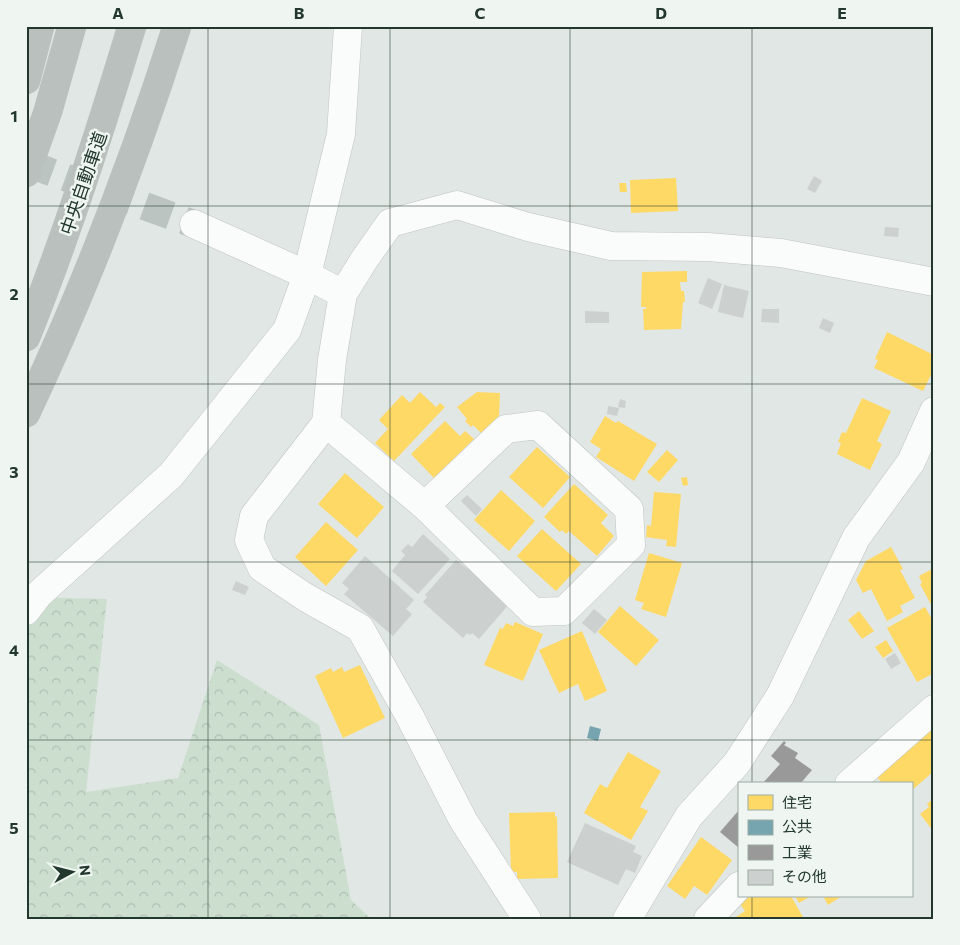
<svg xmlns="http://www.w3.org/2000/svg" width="960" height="945" font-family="Commissioner,'Noto Sans JP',sans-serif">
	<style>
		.forest { fill: url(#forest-crowns) }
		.homes { fill: #ffd966 }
		.public { fill: #76a5af }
		.industry { fill: #999 }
		.building { fill: #ccd0ce }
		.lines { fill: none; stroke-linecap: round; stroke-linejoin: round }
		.street-tunnel { stroke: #bbc4c0; stroke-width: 28; stroke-dasharray: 28 14; stroke-linecap: butt }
		.street-casing { stroke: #bec4c1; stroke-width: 29 }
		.highway-casing { stroke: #bcc3c0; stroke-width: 29 }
		.street { stroke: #fafbfb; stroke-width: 28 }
		.highway { stroke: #bac0be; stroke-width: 28 }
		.grid { fill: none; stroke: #22372e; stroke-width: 1; stroke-opacity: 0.55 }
		.labels { text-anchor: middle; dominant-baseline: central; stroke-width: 5; stroke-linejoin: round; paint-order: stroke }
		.street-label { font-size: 18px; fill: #22372e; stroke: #eff6f1 }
		.neatline { fill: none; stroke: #22372e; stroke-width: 2 }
		.grid-label { font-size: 16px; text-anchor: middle; font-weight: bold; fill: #22372e }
	</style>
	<defs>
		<pattern id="forest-crowns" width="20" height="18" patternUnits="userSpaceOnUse" patternTransform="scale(1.25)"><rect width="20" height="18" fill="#ccdfcf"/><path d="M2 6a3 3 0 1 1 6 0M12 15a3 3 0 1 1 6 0" fill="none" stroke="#afc0b2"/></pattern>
	</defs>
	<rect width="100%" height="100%" fill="#e1e7e4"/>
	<path class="forest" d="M26,597L107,599L86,792L178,778L217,660L319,725L351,900L371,919H26Z"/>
	<g class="homes">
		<path d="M676,178L678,211L631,213L630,180Z"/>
		<path d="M619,183H626L627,192H620Z"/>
		<path d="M687,271V282H680L681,291H684L685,302H683L681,329L644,330L643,309H646V307H641L642,272Z"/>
		<path d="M887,332L934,355V369L923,391L874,368L878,360L875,359Z"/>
		<path d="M420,392L436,407L440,403L445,407L394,461L375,443L388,429L379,420L402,395L410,403Z"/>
		<path d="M477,392L500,393L499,416L481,433L473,425L471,427L465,421L467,419L457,407Z"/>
		<path d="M862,398L891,411L877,441L882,444L870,470L837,454L841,443L838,442L842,432L846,433Z"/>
		<path d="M605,416L616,423L618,421L657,444L634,481L596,457L601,449L590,442Z"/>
		<path d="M445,421L460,436L465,431L474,439L434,478L411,454Z"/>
		<path d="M537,447L570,477L543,508L509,477Z"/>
		<path d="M667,450L678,460L659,482L647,472Z"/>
		<path d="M345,473L384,507L357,538L318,504Z"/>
		<path d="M687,477L688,485L683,486L681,478Z"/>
		<path d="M574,484L608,515L601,523L614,536L597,556L569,531L566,534L562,530L560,532L544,517Z"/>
		<path d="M501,490L535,521L509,551L474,520Z"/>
		<path d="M654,492L681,494L676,547L666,546L667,540L646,537L647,525L651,526Z"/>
		<path d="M326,522L358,550L326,586L295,557Z"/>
		<path d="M542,529L581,564L556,591L517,556Z"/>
		<path d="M891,547L903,569L900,570L915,598L900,606L903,612L887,621L871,589L863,593L856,580L866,561Z"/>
		<path d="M649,553L682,563L666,617L641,609L644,603L635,600Z"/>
		<path d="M934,568V610L920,584L922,583L919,576Z"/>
		<path d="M620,606L659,640L636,666L598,632Z"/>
		<path d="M925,607L934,623V673L917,682L887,628Z"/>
		<path d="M859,611L874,631L862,639L848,620Z"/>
		<path d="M515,622L543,634L523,681L484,665L500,628L503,629L506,623L513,626Z"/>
		<path d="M582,631L607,691L585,701L578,684L559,693L539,650Z"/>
		<path d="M886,640L893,651L883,658L875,647Z"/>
		<path d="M360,665L385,718L343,738L315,676L331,668L333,672L342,667L344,672Z"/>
		<path d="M934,720V771L911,791V784H883L874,774Z"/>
		<path d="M628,752L661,771L640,807L648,811L631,840L584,813L600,784L607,788Z"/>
		<path d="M934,798V832L920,814L929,807L927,804Z"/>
		<path d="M555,812V817L557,816L558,878L517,879V872H511L509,813Z"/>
		<path d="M701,837L732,860L707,895L694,886L685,899L667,886Z"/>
		<path d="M734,895L791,896L804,919H733L745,911Z"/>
		<path d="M795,896H811L799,903Z"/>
		<path d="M823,896H842L828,905Z"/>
	</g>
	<path class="public" d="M590,726L601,729L598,741L587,738Z"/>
	<g class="industry">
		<path d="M784,741L786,743L784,745L798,753L795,758L812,770L800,784H762L780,764L771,756Z"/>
		<path d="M739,810V848L720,832Z"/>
	</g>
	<g class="building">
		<path d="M814,176L822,181L815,193L807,189Z"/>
		<path d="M885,227L899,228L898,237L884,236Z"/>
		<path d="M708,278L722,284L712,309L698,303Z"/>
		<path d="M724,285L749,291L743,318L718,312Z"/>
		<path d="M762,309H779V323L761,322Z"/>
		<path d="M585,311L609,312V323H585Z"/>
		<path d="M823,318L834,323L830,333L819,328Z"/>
		<path d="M620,399L626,401L625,408L618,407Z"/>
		<path d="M608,406L619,408L617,416L607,414Z"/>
		<path d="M467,495L482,509L476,516L461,501Z"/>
		<path d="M423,534L450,559L418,594L392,571L405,555L401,551L408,544L412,547Z"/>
		<path d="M365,556L414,600L406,609L412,614L393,636L344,594L349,589L342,583Z"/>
		<path d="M456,560L468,569L469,568L510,603L479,639L472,633L470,635L467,633L463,638L423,602L427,597L425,595Z"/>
		<path d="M236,581L249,587L245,595L232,590Z"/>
		<path d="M594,609L607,620L595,634L582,623Z"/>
		<path d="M895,653L901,663L891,669L885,659Z"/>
		<path d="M585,823L636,846L633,852L642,856L635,873L626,869L618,885L567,862Z"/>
	</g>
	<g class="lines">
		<path class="street-tunnel" d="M26,163L194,224"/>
		<defs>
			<g id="street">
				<path d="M194,224L307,275L343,294"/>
				<path d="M326,423L425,506L533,612L564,611L631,545L629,509L538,425L506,429L425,506"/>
				<path d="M26,611L39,594L171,475L287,330L307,275L341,134L348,26"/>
				<path d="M849,784L934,709"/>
				<path d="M527,919L463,820L409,715L360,628L305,597L262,568L249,540L254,516L326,423L332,360L343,294L364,260L390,223L457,205L528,227L611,246L708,247L781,253L934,282"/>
				<path d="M627,919L689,816L737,763L780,696L856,538L911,462L934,411"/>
				<path d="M708,919L739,886"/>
			</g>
			<g id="highway">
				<path d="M26,80L40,26"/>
				<path d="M26,173L48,111L72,26"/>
				<path d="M26,337C67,235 100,131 132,26"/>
				<path d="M26,413C85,288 135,158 177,26"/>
			</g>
		</defs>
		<use href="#street" class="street-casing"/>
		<use href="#highway" class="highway-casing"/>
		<use href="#street" class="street"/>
		<use href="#highway" class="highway"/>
	</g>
	<path class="grid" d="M208,26V919M390,26V919M570,26V919M752,26V784M26,206H934M26,384H934M26,562H934M26,740H934M752,896V919"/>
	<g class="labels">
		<g class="street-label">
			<text transform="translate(83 183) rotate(-71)">中央自動車道</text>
		</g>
	</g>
	<rect width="960" height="945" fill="none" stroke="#eff6f1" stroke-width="55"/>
	<rect x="738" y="782" width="175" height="115" fill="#eff6f1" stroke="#9daaa3"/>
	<rect x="748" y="795" width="25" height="15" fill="#ffd966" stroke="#9daaa3"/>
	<text x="782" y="808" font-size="15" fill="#22372e">住宅</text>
	<rect x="748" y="820" width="25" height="15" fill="#76a5af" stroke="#9daaa3"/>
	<text x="782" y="832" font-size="15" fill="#22372e">公共</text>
	<rect x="748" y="845" width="25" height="15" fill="#999999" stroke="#9daaa3"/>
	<text x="782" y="858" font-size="15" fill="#22372e">工業</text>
	<rect x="748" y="870" width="25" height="15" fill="#ccd0ce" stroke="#9daaa3"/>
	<text x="782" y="882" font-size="15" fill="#22372e">その他</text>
	<g transform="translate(72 872) rotate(83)" stroke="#eff6f1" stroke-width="4" paint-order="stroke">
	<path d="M0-4L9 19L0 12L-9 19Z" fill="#22372e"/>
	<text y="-8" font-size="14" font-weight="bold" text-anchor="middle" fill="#22372e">N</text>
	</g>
	<rect x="28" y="28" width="904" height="890" class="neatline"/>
	<g class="grid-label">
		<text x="118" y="19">A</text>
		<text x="299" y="19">B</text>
		<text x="480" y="19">C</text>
		<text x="661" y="19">D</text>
		<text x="842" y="19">E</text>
		<text x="14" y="122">1</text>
		<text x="14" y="300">2</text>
		<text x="14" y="478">3</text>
		<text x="14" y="656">4</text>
		<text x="14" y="834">5</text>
	</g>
</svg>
